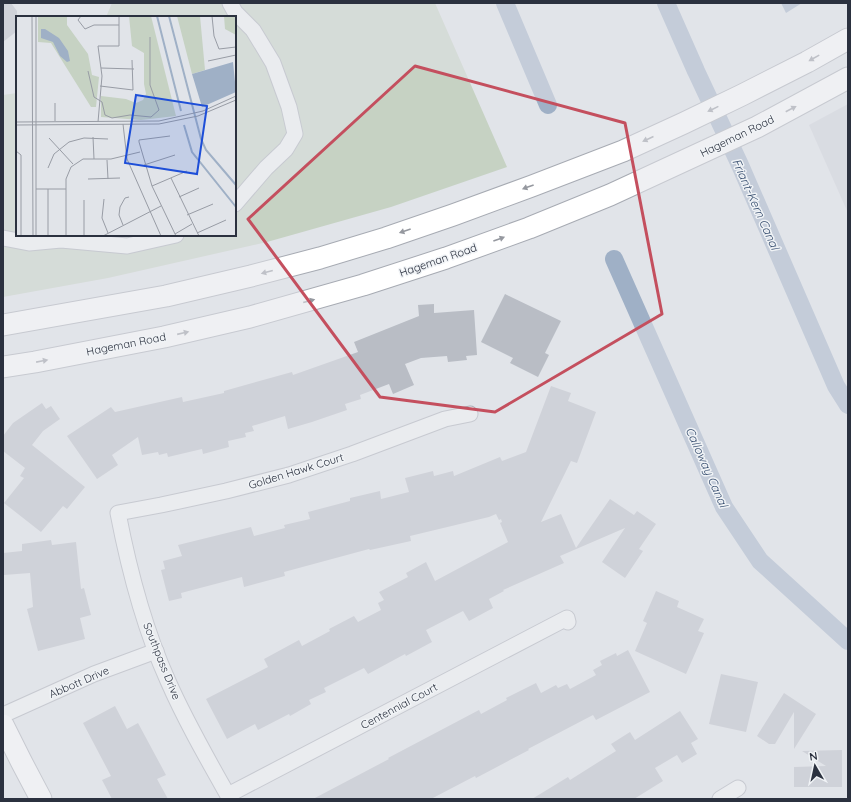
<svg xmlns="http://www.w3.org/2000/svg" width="851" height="802" font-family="Quicksand,sans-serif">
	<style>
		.built { fill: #cfd3da }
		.green { fill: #c6d2c3 }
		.water { fill: #9fb0c6 }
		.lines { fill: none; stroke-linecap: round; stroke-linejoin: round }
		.canal { stroke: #9fb0c6; stroke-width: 18 }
		.building { fill: #b9bdc5 }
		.street-casing { stroke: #a7abb3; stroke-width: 17 }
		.secondary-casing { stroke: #a7abb3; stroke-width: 23 }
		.street { stroke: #f3f5f7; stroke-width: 15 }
		.secondary { stroke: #fff; stroke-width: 21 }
		.oneway { fill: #95989f }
		.marked { fill: none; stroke: #c44f5e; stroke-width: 3; stroke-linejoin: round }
		.labels { text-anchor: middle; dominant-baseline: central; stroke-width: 3; stroke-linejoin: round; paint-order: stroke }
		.street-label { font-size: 11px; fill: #2b313f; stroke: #f0f3f6 }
		.water-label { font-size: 12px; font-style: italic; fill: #384f70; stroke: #f0f3f6 }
		.inset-river { fill: none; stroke: #9fb0c6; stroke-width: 2 }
		.inset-road { fill: none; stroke: #989ca5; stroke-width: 1 }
		.view { fill: #1d4ed8; fill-opacity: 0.15; stroke: #1d4ed8; stroke-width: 2 }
		.inset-edge { fill: none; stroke: #2b313f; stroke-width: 2 }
	</style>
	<rect width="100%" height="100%" fill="#e1e4e9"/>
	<path class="built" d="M848,104V213L809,125Z"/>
	<path class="green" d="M112,3H435L507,167L391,207L267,242L108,278L3,297V95L17,93V235H235V17H106Z"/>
	<path class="water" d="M781,3H802L786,13Z"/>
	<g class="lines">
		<g class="canal">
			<path d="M505,3L548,105"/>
			<path d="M666,3L696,71L740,165L836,386L848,405"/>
			<path d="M614,259L724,507L760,561L848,641"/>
		</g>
	</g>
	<g class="building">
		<path d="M3,3H11L17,11V31L3,42Z"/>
		<path d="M505,294L561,321L545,353L549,355L538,377L510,363L513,358L481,342Z"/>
		<path d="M434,304V313L474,310L477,355L466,356L467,360L448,362L447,356L421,358L405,364L414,385L393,394L389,384L360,395L361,399L345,404L347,410L312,422L288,429L285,416L252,426L254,431L245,433L246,437L228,441L229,447L203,454L202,449L168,457L167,453L159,455L158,452L142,455L138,437L112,455L118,465L97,479L67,436L111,407L115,412L182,397L183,402L224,393V391L292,372L293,375L358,352L354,342L419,316L418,305Z"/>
		<path d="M551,386L571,393L568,401L596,412L577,463L571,461L541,522L561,514L576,548L610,499L634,515L637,511L656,524L639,549L643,551L625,578L602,562L625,528L560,556L564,563L503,590L504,591L489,599L493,608L469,621L463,611L426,630L432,642L406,656L405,654L368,674L364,668L324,688L326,692L309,700L311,704L290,716L289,714L258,730L255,724L227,739L206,699L268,667L264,659L299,640L302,646L330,631L329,629L354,616L358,622L381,610L378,603L384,600L379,592L408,577L406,573L426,562L435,581L508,542L500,523L502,522L501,519L499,520L496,514L489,517L410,536L411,541L370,550L369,549L284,572L285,576L244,587L242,577L181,593L182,598L169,601L161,570L165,569L163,561L182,556L178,545L251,527L254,536L285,528L284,525L310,519L308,512L350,501V498L380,491L381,499L409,492L405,478L433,471L434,476L453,471L454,476L500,457L502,461L526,452Z"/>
		<path d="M42,403L46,409L51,406L60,419L43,431L32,445L85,487L67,509L63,506L41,532L4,503L24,478L20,476L25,468L3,451V436L13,423Z"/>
		<path d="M51,540L52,545L76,542L81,589L84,588L91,615L80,618L85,639L38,651L27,609L33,607L30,573L4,575L3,553L22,551V544Z"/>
		<path d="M656,591L679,601L677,607L704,619L698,631L704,633L686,674L635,651L647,623L643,621Z"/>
		<path d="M628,650L650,692L596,720L593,715L528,749L529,750L495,768L476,778L475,776L431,799H313L389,759L388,758L479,710L481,714L507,700L506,698L536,683L541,693L556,685L558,688L567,684L570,689L596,675L593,670L602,665L600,661L616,653L617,656Z"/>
		<path d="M721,674L758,682L746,732L709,724Z"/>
		<path d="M784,693L816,714L794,749V712L775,744H769L757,736Z"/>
		<path d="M115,706L127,729L138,723L166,775L157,779L168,799H112L102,780L111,776L83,723Z"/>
		<path d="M680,711L698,739L691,743L697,754L682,763L677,755L655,768L663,781L634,799H532L568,777L570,780L616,751L611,744L630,732L635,740Z"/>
		<path d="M842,750V787H794V767L826,766L802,751Z"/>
	</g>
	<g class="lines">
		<defs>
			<g id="street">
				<path d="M230,3L235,12L253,30L273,63L289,107L295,134L286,149L266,168L235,204"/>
				<path d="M3,238L29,243L61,240L127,246L176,235"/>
				<path d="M3,715L94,674L156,651"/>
				<path d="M228,795L567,618L568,622"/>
				<path d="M230,799C208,760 186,722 168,681C144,628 129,570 118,513L161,505L226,491L289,475L352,454L445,419L470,414"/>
				<path d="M720,799L738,788"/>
			</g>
			<g id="secondary">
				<path d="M3,325L166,296L251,276L320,258L386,238L453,215L532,186L623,151L684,123L742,95L807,62L848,39"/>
				<path d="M3,367L35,362L164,337L250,317L363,285L446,258L529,228L610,195L757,127L848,78"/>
				<path d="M3,725L21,761L41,799"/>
			</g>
		</defs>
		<use href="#street" class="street-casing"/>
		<use href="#secondary" class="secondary-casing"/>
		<use href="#street" class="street"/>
		<use href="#secondary" class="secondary"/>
	</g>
	<defs><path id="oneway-solid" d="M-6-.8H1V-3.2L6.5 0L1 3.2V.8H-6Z"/></defs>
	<g class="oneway">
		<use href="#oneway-solid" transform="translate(814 58) rotate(151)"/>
		<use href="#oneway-solid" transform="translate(713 109) rotate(154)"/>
		<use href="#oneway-solid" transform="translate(791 109) rotate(-28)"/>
		<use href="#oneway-solid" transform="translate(648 139) rotate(156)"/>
		<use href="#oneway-solid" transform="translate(528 187) rotate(160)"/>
		<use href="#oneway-solid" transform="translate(405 231) rotate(161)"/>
		<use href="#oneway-solid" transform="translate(499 239) rotate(-20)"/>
		<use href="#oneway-solid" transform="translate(267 272) rotate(165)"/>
		<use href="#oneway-solid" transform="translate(309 301) rotate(-15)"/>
		<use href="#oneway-solid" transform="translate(183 333) rotate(-13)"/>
		<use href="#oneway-solid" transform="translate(42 361) rotate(-11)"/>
	</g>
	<path d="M0 0H851V802H0ZM415,66L625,123L662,314L495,412L380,397L248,219Z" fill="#e1e4e9" fill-opacity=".55" fill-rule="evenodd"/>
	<path class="marked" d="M415,66L625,123L662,314L495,412L380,397L248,219Z"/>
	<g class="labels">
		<g class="street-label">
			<text transform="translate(737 136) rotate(-26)">Hageman Road</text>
			<text transform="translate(438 260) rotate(-19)">Hageman Road</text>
			<text transform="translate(126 344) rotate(-11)">Hageman Road</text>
			<text transform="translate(296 471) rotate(-17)">Golden Hawk Court</text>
			<text transform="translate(162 661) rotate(68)">Southpass Drive</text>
			<text transform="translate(79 682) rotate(-23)">Abbott Drive</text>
			<text transform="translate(399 706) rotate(-28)">Centennial Court</text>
		</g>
		<g class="water-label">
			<text transform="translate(756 204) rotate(66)">Friant-Kern Canal</text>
			<text transform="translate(707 467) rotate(66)">Calloway Canal</text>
		</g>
	</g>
	<g transform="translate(16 16)">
		<rect width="220" height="220" fill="#e1e4e9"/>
		<path d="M22,0H51V9L72,38L76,59L83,61L80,91H75L35,27L22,26ZM113,0H135L160,100L125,104L85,101V80L110,83L120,87L127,84L130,78L128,68V37L116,30ZM161,0H184L189,54L176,58ZM208,0H220V19L209,13Z" fill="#c6d2c3"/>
		<path d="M25,13H29L43,22L52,35L54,45L51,46L44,40L37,26L25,22ZM217,46L220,76L186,91L176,58Z" fill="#9fb0c6"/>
		<path class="inset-river" d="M141,0L165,95M153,0L185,123L190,134L220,169M168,109L176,136L220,191"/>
		<path class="inset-road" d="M16,0L17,220M20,0V220M65,0L62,4L69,13L78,9H103M196,0L198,20L203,33L220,31M192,45L220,39M85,52L118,53M72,55L78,81L86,86L89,99L96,102L114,99L135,101L143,94L134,69V21M84,70L117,74L116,44M39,87V105M0,106L143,105L187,95L220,80M82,106L86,60L82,30H103V0M107,108L111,143L145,220M0,109L143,108L182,100L220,84M154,120L123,124V126L136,170L160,220M77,121L78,143M33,122L57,148M0,135L5,139V220M91,144L92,163M128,149L159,139M32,152L38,138L53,126L68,122L92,123M155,162L183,220M72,163L104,162M136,170L171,155M20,173H50M32,173V220M163,181L183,172M88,183L86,202L92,217M68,184V220M171,199L197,188M107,209L103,199L104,191L109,182L113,181M181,217L210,204M159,218L176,208M50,220V163L55,151L67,143H95L124,136M87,220L145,190"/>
		<path class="view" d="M120,79L191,90L181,158L109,147Z"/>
		<rect width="220" height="220" class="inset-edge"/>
	</g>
	<rect width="851" height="802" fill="none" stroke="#2b313f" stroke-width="8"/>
	<g transform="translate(815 766) rotate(351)" stroke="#f0f3f6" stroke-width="3" paint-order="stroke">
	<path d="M0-3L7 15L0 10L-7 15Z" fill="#2b313f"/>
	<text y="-6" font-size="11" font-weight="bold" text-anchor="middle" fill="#2b313f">N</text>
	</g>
</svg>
